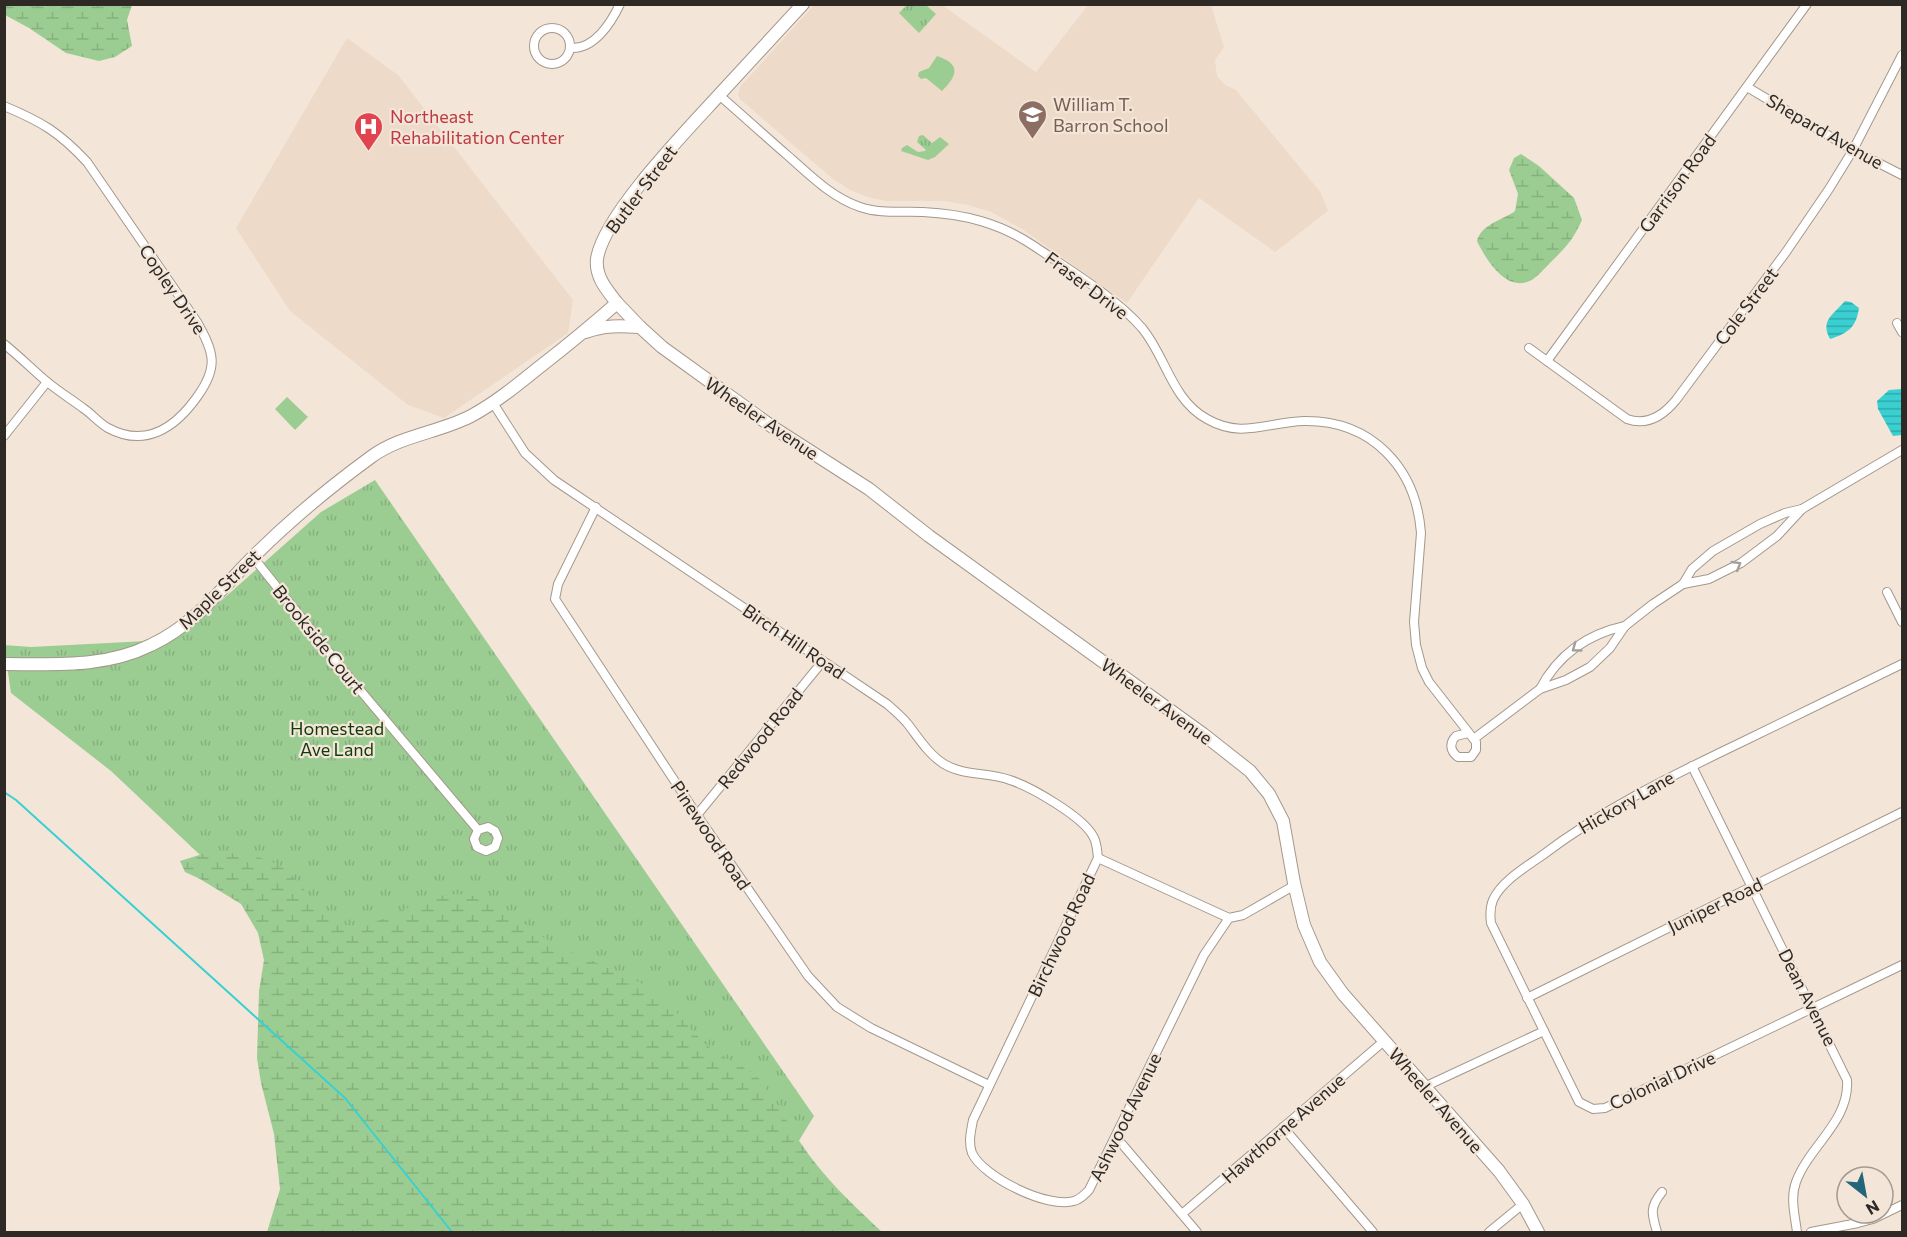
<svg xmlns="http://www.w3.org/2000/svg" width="1907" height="1237" font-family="Commissioner,sans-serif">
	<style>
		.built { fill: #eddac8 }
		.grass { fill: url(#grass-tufts) }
		.wetland { fill: url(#wetland-marsh) }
		.pitch { fill: #9bcd92 }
		.water { fill: url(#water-rules) }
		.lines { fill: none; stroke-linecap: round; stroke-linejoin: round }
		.stream { stroke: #3ad0d2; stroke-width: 2 }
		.street-casing { stroke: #a4988c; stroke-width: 10 }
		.secondary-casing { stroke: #a4988c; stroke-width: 14 }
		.street { stroke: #fff; stroke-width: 8 }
		.secondary { stroke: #fff; stroke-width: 12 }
		.oneway { stroke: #a19f9d }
		.labels { text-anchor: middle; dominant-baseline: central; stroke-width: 4.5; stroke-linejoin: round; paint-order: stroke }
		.education-label { font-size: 18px; fill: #785e54; stroke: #f3e6d9; text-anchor: start }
		.health-label { font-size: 18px; fill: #be3a42; stroke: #f3e6d9; text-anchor: start }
		.street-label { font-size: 18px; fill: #2e2925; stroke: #f3e6d9 }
		.park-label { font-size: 18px; fill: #113b08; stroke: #f3e6d9 }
	</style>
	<defs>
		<pattern id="grass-tufts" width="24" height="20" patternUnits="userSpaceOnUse" patternTransform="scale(1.5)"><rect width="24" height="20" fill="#9bcd92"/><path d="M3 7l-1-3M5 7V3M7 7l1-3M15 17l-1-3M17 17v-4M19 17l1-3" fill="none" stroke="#86b07e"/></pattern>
		<pattern id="wetland-marsh" width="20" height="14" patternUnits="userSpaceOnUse" patternTransform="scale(1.5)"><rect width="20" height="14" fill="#9bcd92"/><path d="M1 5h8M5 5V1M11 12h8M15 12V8" fill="none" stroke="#86b07e"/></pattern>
		<pattern id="water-rules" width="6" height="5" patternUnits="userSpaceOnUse" patternTransform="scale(1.5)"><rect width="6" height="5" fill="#3ad0d2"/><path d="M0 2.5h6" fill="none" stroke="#31a9aa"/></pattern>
	</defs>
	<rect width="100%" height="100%" fill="#f3e6d9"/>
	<g class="built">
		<path d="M814,5H942L1036,72L1088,5H1211L1224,47L1215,60L1217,76L1225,85L1236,90L1321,193L1328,211L1275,252L1199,198L1127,303L1022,229L991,212L968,205L945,201H885L868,197L850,190L833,179L740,99L738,95L740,87Z"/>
		<path d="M347,38L398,75L573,300L568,333L444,418L408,405L290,311L236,228Z"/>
	</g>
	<g class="grass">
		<path d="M926,5L936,14L919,33L899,13L907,5Z"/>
		<path d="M923,135L932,143L940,137L949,144L935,157L928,160L901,151L902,148L907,145L918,152L925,151L926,150L917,142L919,136Z"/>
		<path d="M375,480L814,1116L769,1190L390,1034L111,771L11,693L4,645L31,647L146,641L214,607L321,512Z"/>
	</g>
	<g class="wetland">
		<path d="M4,5H132L127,20L132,46L115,57L99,61L66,53L29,28L5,15Z"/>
		<path d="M1521,154L1539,166L1574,198L1582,220C1572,242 1565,248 1549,264C1542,271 1536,279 1527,282C1505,290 1485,258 1477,241C1481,224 1503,220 1515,211L1518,194L1509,170L1514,158Z"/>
		<path d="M209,852C236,853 265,854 287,871C308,888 317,919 346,925C374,931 412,901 440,896C448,894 460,894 467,895C506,899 521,926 553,943C589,962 629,973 662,996C668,1001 673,1007 677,1013C689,1027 700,1041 716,1052C731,1062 752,1069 764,1084C778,1102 787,1124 800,1142C822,1176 853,1205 882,1232H267L280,1189L274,1134L261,1083L257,1058L259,991L264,960L258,933L241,904L200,879L185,872L180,861Z"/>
	</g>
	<g class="pitch">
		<path d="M937,56C961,64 958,75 942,91L926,78L921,79L918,76L919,72L929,68Z"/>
		<path d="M287,397L308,417L295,430L275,409Z"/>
	</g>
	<g class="water">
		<path d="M1845,301L1851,302L1859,308C1856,328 1848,333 1830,339C1820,320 1833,315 1845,301Z"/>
		<path d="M1902,389V435L1893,436L1878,409L1877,401L1889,390Z"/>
	</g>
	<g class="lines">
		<path class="stream" d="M4,792L16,800L345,1098L452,1232"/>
		<defs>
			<g id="street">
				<circle cx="552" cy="46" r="18"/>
				<path d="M570,48C594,50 611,23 620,4"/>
				<path d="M1747,87L1853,150L1902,175"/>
				<path d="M719,95C742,115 764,135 787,155C810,175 831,197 860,207C880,214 902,211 923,212C964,214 1000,223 1034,246C1068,269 1115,297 1142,328C1166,357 1172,400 1207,419C1242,439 1267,422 1304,421C1371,420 1416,467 1421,533L1414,622L1416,645L1422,668L1429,682L1476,742V750L1471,757H1458C1450,751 1449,743 1456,736L1468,733"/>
				<path d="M4,106C42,122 59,132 87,162L197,322C214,352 219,367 197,397C175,428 145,448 108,428C99,423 92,414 83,408C71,399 58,391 46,381C32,369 19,356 4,344"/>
				<path d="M1897,323L1902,332"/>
				<path d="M1529,348L1627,419C1647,426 1663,416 1676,400L1786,252L1829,189L1853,150L1902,55"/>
				<path d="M1547,361L1807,4"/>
				<path d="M493,403L525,453L554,480L887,704C894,710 901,716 907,723C918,737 928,754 944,764C964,776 988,772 1010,780C1031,787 1082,816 1093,836C1097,842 1097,850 1098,858L973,1120C971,1131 968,1142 972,1153C983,1177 1048,1209 1074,1201C1081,1199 1084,1195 1089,1190L1204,955L1229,918"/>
				<path d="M4,436L47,382"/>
				<path d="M596,507L558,584L555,599L697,815L808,976L837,1007L871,1028L989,1085"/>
				<path d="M253,557L344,671L478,830L474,839L477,847L486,851L495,847L498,838L495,831L488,827L478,830"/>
				<path d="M1683,584L1709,579L1741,563L1777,536L1802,509L1902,450"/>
				<path d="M1887,592L1902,622"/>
				<path d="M1540,689C1558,655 1588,634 1625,626"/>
				<path d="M1475,738L1540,689L1566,680L1590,667L1610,648L1625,626L1653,604L1683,584L1692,569L1713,551L1760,524L1785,513L1802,509"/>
				<path d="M1692,766L1847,1080C1850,1121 1809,1146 1796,1182C1790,1198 1795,1216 1797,1232"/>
				<path d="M697,815L823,661"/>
				<path d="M1098,858L1229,918L1243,915L1295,885"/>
				<path d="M1527,998L1902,812"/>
				<path d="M1544,1031L1491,923C1490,915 1490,907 1493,900C1501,882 1524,868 1540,857C1603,809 1671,776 1742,742C1795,716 1849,690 1902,664"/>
				<path d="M1424,1087L1544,1031L1579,1102L1593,1109L1605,1108L1902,965"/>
				<path d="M1283,1127L1373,1232"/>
				<path d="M1116,1137L1197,1232"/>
				<path d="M1182,1214L1384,1041"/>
				<path d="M1489,1232L1523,1204"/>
				<path d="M1657,1232C1652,1214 1649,1208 1662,1192"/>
				<path d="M1811,1232L1858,1223L1873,1219L1902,1205"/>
			</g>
			<g id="secondary">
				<path d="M617,303L640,327L662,347L774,428L869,489L929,536L1203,734L1250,771L1269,794L1283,821L1294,883L1304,925L1320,962L1343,994L1499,1171L1523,1204L1538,1232"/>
				<path d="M586,332C604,325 621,326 640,327"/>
				<path d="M4,664C55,664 105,668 151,645C194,625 221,589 253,557C289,521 330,487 371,457C401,435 438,433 471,416C495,403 516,386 537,369C564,348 591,326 617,303C607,290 595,277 597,259C603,216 689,128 719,95C747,65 775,34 803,4"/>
			</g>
		</defs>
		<use href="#street" class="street-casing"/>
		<use href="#secondary" class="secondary-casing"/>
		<use href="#street" class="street"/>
		<use href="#secondary" class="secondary"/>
	</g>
	<defs><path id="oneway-chevron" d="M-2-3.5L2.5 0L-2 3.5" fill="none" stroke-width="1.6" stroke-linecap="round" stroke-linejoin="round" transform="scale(1.5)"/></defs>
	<g class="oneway">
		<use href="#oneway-chevron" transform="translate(1737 565) rotate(-31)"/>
		<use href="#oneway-chevron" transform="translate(1576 648) rotate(144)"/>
	</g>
	<defs>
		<symbol id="school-pin" viewBox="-11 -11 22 30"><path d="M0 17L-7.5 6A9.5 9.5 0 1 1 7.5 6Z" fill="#8d6e63" stroke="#f3e6d9"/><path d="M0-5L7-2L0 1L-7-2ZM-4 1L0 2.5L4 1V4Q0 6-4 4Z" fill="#fff"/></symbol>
		<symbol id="hospital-pin" viewBox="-11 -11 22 30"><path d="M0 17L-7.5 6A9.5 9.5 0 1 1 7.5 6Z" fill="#e0444e" stroke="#f3e6d9"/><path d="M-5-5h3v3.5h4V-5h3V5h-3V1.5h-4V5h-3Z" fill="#fff"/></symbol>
	</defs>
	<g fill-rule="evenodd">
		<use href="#school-pin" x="1016" y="98" width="33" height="45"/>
		<use href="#hospital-pin" x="352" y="110" width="33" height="45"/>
	</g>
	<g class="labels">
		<g class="education-label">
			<text x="1053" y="104">William T.<tspan x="1053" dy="21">Barron School</tspan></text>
		</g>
		<g class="health-label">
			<text x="390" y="116">Northeast<tspan x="390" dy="21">Rehabilitation Center</tspan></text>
		</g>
		<g class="street-label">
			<text transform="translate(1825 131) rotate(30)">Shepard Avenue</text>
			<text transform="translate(1677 183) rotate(-54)">Garrison Road</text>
			<text transform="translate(641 189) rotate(-53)">Butler Street</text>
			<text transform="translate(1087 285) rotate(37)">Fraser Drive</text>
			<text transform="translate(173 289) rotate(56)">Copley Drive</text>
			<text transform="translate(1746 306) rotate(-53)">Cole Street</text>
			<text transform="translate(762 418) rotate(34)">Wheeler Avenue</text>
			<text transform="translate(219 589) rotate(-44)">Maple Street</text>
			<text transform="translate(319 639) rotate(51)">Brookside Court</text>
			<text transform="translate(794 641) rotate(34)">Birch Hill Road</text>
			<text transform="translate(1157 701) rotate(36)">Wheeler Avenue</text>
			<text transform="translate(760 738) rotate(-51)">Redwood Road</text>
			<text transform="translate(1626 802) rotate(-30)">Hickory Lane</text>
			<text transform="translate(711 835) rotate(56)">Pinewood Road</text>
			<text transform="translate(1715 905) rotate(-26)">Juniper Road</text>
			<text transform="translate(1061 935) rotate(-65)">Birchwood Road</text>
			<text transform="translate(1808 997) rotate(63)">Dean Avenue</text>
			<text transform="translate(1662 1080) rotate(-25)">Colonial Drive</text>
			<text transform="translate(1436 1100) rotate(49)">Wheeler Avenue</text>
			<text transform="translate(1125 1117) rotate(-64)">Ashwood Avenue</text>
			<text transform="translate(1283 1128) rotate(-41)">Hawthorne Avenue</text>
		</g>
		<g class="park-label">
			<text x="337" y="728">Homestead<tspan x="337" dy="21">Ave Land</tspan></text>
		</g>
	</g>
	<rect width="1907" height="1237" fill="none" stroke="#2e2925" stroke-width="12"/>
	<g transform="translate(1865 1195) rotate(149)"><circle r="28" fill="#f3e6d9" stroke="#a49a91" stroke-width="1.5"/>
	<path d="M0-4.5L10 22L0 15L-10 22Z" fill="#246679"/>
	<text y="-9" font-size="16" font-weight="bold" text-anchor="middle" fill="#2e2925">N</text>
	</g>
</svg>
